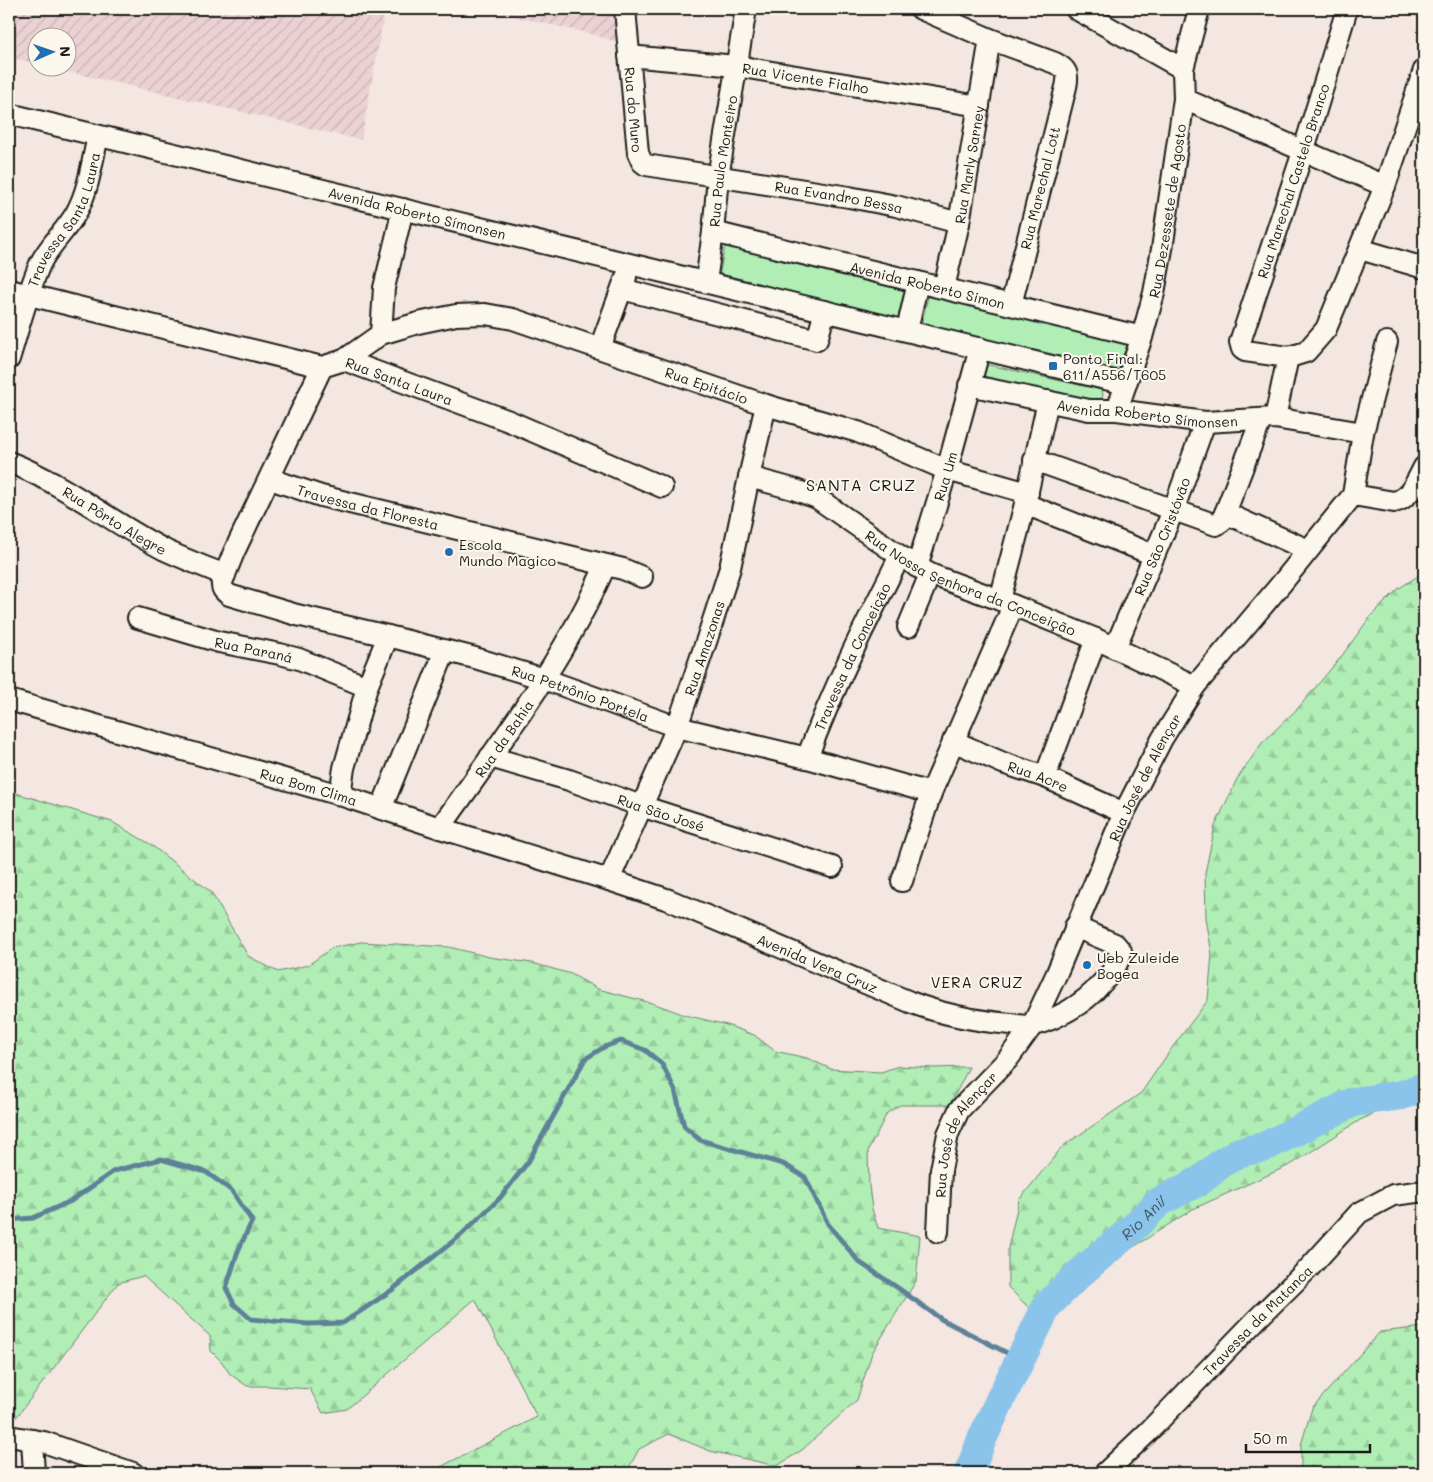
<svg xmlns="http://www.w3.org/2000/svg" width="1433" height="1482" font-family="Mali,sans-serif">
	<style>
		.industrial { fill: url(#industrial-furrows) }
		.forest { fill: url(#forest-firs); stroke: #668569 }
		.park { fill: #b0eeb6; stroke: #668569 }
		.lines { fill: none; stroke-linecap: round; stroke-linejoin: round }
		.stream { stroke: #5f8198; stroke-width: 5 }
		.river { stroke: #8bc4ea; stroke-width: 30 }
		.minor-casing { stroke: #1c1c1c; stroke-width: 24 }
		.minor { stroke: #fbf7ec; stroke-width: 20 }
		.poi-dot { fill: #1f6fb2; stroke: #fbf7ec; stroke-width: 2 }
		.labels { text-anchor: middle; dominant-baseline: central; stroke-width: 4; stroke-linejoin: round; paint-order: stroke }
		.street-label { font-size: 14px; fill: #1c1c1c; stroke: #fbf7ec }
		.poi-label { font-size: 14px; fill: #1c1c1c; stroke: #fbf7ec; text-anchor: start }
		.neighbourhood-label { font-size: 15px; letter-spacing: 1px; fill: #1c1c1c; stroke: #fbf7ec }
		.water-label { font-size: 15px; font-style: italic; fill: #435764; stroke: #fbf7ec }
		.quarter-label { font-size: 16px; letter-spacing: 1px; fill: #1c1c1c; stroke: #fbf7ec }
	</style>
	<defs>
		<pattern id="industrial-furrows" width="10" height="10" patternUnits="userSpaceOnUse" patternTransform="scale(1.25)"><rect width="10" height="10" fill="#ebd1d3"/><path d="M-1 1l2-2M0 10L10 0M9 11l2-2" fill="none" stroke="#c9b3b5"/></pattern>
		<pattern id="forest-firs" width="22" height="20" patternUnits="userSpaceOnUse" patternTransform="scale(1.25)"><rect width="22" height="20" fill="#b0eeb6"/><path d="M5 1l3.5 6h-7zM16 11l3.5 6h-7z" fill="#97cc9c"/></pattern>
	</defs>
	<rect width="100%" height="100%" fill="#f4e6e1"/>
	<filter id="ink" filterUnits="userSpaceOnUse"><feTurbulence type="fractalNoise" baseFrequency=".02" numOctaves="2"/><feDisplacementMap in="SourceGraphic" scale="10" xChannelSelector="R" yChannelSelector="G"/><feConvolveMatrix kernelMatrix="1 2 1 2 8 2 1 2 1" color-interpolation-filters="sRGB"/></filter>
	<g filter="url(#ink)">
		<g class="industrial">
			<path d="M9,9H385L361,140L53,68H68V38H38L37,64L9,57Z"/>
			<path d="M482,9H618L621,43L587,33Z"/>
		</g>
		<g class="forest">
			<path d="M1424,572V1098L1391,1106L1360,1120L1292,1164L1193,1209L1124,1253L1093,1277L1061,1305L1040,1316L1025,1304L1008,1287V1248L1019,1200L1063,1146L1141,1093L1172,1048L1208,1000L1212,954L1206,918L1205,873L1215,826L1237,779L1262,743L1299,707L1341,657L1370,617L1398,589Z"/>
			<path d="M9,791L112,822L150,844L211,892L248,956L278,972L308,965L332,948L361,942L449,947L489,957L532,963L571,974L598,989L655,1004L685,1015L727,1025L754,1035L775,1051L807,1058L831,1069L881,1072L899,1066L933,1068L969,1067L950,1105H900L887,1113L868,1151L869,1186L872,1209L878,1228L920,1236L916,1281L872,1353L857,1400L802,1450L777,1466L710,1451L669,1434L639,1449L626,1473H429L537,1417L475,1299L347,1409L323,1413L310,1389L269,1386H247L230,1374L222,1362L211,1351L210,1336L143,1276L118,1283L15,1419L9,1418Z"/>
			<path d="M1424,1327V1473H1301V1445L1312,1408L1380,1332Z"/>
		</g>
		<g class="park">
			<path d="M725,245L905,288L897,321L719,277Z"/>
			<path d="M929,293L1129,343L1114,372L921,325Z"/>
			<path d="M989,365L1102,390L1103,395L1100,405L985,382L982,377L984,368Z"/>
		</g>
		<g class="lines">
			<path class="stream" d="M9,1220L33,1218L71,1201L114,1171L161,1159L206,1172L232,1191L252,1221L238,1251L226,1288L234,1304L251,1319L308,1324L343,1323L392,1290L461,1235L500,1198L528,1162L585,1059L604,1047L621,1041L645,1050L662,1064L675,1090L684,1126L700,1140L783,1164L805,1177L828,1224L859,1262L898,1288L941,1319L1019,1359"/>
			<path class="river" id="s1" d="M969,1473L982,1439L1000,1400L1047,1306L1079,1274L1132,1229L1159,1202L1201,1180L1223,1162L1240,1152L1264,1147L1353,1102L1402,1095L1424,1087"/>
			<defs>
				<g id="minor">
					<path id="s2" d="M625,9L638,153L642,162L646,165L849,197L896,206L959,223"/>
					<path d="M921,9L990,39L1055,63C1067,69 1069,74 1066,87L1011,305"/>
					<path d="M1076,9L1183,69"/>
					<path d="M1347,9L1304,149L1240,342L1242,349L1245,351L1288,357L1296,355L1306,352L1326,329L1385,186L1424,70"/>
					<path id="s3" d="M629,56L736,66L979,106"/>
					<path d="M1184,99L1385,186"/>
					<path id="s4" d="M9,114L1126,384"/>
					<path id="s5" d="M713,232L1142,337"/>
					<path d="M1360,249L1424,268"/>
					<path id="s6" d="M706,282L713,232L718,177L746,9"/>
					<path id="s7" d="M944,288L959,223L990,39"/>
					<path d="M622,289L817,340L825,311"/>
					<path id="s8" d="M9,290L322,367L344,360L381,334L418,323L456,315L485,314L513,319L766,405L858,432L947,470L1028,493"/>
					<path d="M907,330L918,282"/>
					<path d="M381,334L384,288L403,209"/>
					<path d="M600,348L626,277"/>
					<path id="s9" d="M9,359C19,327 27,294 40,264C49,245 66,231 76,213C89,190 92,161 98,136"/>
					<path id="s10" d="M344,360L509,421L662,487"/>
					<path id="s11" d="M322,367L234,552L222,582C221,589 224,591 229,595L297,615L388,636L475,658L544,679L677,727L807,758L931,793"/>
					<path id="s12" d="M969,385L1089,410H1117L1205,422L1275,418L1363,433"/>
					<path id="s13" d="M1117,410L1142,337L1154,293L1162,249L1184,99L1183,69L1199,9"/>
					<path d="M1275,418L1288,357"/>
					<path d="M1034,460L1216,525L1222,521L1261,420"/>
					<path id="s14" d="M9,462C65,484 112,523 165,550C184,559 205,567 225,575"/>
					<path id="s15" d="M749,477L793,489L817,498L900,556L930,574L1000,600L1096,639L1195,686"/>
					<path id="s16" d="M270,479L321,496L623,569L642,577"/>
					<path d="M1353,495L1394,502C1410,499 1417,480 1424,467"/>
					<path d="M1025,504L1154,555"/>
					<path d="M1225,513L1308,550"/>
					<path id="s17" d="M917,567L947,470L980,348"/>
					<path d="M1000,600L1025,504L1048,401"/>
					<path id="s18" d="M138,618L219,642L280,654L299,659L367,687"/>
					<path d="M908,627L930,574"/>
					<path id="s19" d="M1115,648L1173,511L1205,422"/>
					<path id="s20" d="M9,700L340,795L440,828L609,880L669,900L910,1002C943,1015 976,1021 1011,1024C1018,1025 1027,1027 1034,1025C1057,1019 1084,1004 1099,986C1109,976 1119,965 1121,951L1115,944L1075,927"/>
					<path id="s21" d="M953,741L1003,763L1045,777L1124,813"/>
					<path id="s22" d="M490,757L569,780L641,806L832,867"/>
					<path id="s23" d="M807,758C833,688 866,623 900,556"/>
					<path d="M1045,777L1096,639"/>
					<path d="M340,795L344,768L367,687L388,636"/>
					<path d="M381,809L445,651"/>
					<path id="s24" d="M440,828C499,744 564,661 605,566"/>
					<path id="s25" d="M609,880L677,727L707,639L730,568L749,477L766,405"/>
					<path d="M902,881L931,793L1013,606"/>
					<path id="s26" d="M938,1232L941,1170L948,1134L959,1110L1008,1059L1032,1026L1056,975L1124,813L1162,739L1195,686L1282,583L1353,495L1363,433L1387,342"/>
					<path d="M9,1436L44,1442L133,1473"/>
					<path d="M32,1440L34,1473"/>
					<path id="s27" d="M1105,1473L1148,1432L1257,1319L1310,1267L1359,1213L1393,1195L1424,1191"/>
				</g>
			</defs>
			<use href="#minor" class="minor-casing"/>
			<use href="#minor" class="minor"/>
		</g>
	</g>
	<g class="poi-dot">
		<rect x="1048" y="361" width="10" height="10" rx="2.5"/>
		<circle cx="449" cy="552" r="5"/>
		<circle cx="1087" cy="965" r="5"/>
	</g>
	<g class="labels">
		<g class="street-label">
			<text stroke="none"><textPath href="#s3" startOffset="178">Rua Vicente Fialho</textPath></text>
			<text stroke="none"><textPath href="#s2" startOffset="101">Rua do Muro</textPath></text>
			<text stroke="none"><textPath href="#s6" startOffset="122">Rua Paulo Monteiro</textPath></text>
			<text stroke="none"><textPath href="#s7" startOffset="126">Rua Marly Sarney</textPath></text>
			<text transform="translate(1293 181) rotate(-72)">Rua Marechal Castelo Branco</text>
			<text transform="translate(1040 188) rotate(-76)">Rua Marechal Lott</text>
			<text stroke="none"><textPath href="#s2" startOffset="355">Rua Evandro Bessa</textPath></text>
			<text stroke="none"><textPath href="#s13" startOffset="206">Rua Dezessete de Agosto</textPath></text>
			<text stroke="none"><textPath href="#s4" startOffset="420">Avenida Roberto Símonsen</textPath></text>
			<text stroke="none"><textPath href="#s9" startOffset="151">Travessa Santa Laura</textPath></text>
			<text stroke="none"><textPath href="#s5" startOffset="221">Avenida Roberto Simon</textPath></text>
			<text stroke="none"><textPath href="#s10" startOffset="59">Rua Santa Laura</textPath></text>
			<text stroke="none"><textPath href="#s8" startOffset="730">Rua Epitácio</textPath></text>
			<text stroke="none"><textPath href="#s12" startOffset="181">Avenida Roberto Símonsen</textPath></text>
			<text stroke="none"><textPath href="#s17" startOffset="95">Rua Um</textPath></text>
			<text stroke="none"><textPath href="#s16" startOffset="102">Travessa da Floresta</textPath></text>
			<text stroke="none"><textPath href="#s14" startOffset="121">Rua Pôrto Alegre</textPath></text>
			<text stroke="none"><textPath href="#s19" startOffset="121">Rua São Cristóvão</textPath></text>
			<text stroke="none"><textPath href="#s15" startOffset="248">Rua Nossa Senhora da Conceição</textPath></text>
			<text stroke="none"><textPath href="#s25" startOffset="251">Rua Amazonas</textPath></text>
			<text stroke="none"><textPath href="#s18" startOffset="120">Rua Paraná</textPath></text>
			<text stroke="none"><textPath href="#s23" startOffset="111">Travessa da Conceição</textPath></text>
			<text stroke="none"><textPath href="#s11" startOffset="618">Rua Petrônio Portela</textPath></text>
			<text stroke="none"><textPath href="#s24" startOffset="110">Rua da Bahia</textPath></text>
			<text stroke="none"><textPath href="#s21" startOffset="92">Rua Acre</textPath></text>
			<text stroke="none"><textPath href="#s26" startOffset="510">Rua José de Alençar</textPath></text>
			<text stroke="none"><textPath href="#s20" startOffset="312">Rua Bom Clima</textPath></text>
			<text stroke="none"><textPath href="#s22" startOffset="180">Rua São José</textPath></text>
			<text stroke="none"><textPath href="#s20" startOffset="851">Avenida Vera Cruz</textPath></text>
			<text stroke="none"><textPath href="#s26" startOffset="105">Rua José de Alençar</textPath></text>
			<text stroke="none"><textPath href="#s27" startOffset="216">Travessa da Matanca</textPath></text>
		</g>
		<g class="poi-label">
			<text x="1063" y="358">Ponto Final:<tspan x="1063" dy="16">611/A556/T605</tspan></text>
			<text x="459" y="544">Escola<tspan x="459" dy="16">Mundo Magico</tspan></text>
			<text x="1097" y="957">Ueb Zuleide<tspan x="1097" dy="16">Bogea</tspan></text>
		</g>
		<g class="neighbourhood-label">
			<text x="977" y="982">VERA CRUZ</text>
		</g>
		<g class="water-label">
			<text stroke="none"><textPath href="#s1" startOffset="315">Rio Anil</textPath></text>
		</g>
		<g class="quarter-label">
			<text x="861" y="484">SANTA CRUZ</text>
		</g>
	</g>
	<rect width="1433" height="1482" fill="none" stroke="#fbf7ec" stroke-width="30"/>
	<rect x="15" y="15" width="1403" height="1452" fill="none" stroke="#1c1c1c" stroke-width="2" filter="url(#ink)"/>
	<g transform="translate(52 52) rotate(88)"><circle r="24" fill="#fbf7ec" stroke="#a29f99"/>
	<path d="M0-4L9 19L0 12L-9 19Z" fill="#1f6fb2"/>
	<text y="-8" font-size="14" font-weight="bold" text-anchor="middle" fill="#1c1c1c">N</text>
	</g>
	<path d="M1246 1444v8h124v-8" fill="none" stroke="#1c1c1c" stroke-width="2.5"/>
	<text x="1253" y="1444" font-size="15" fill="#1c1c1c" stroke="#fbf7ec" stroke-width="4" paint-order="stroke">50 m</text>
</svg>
